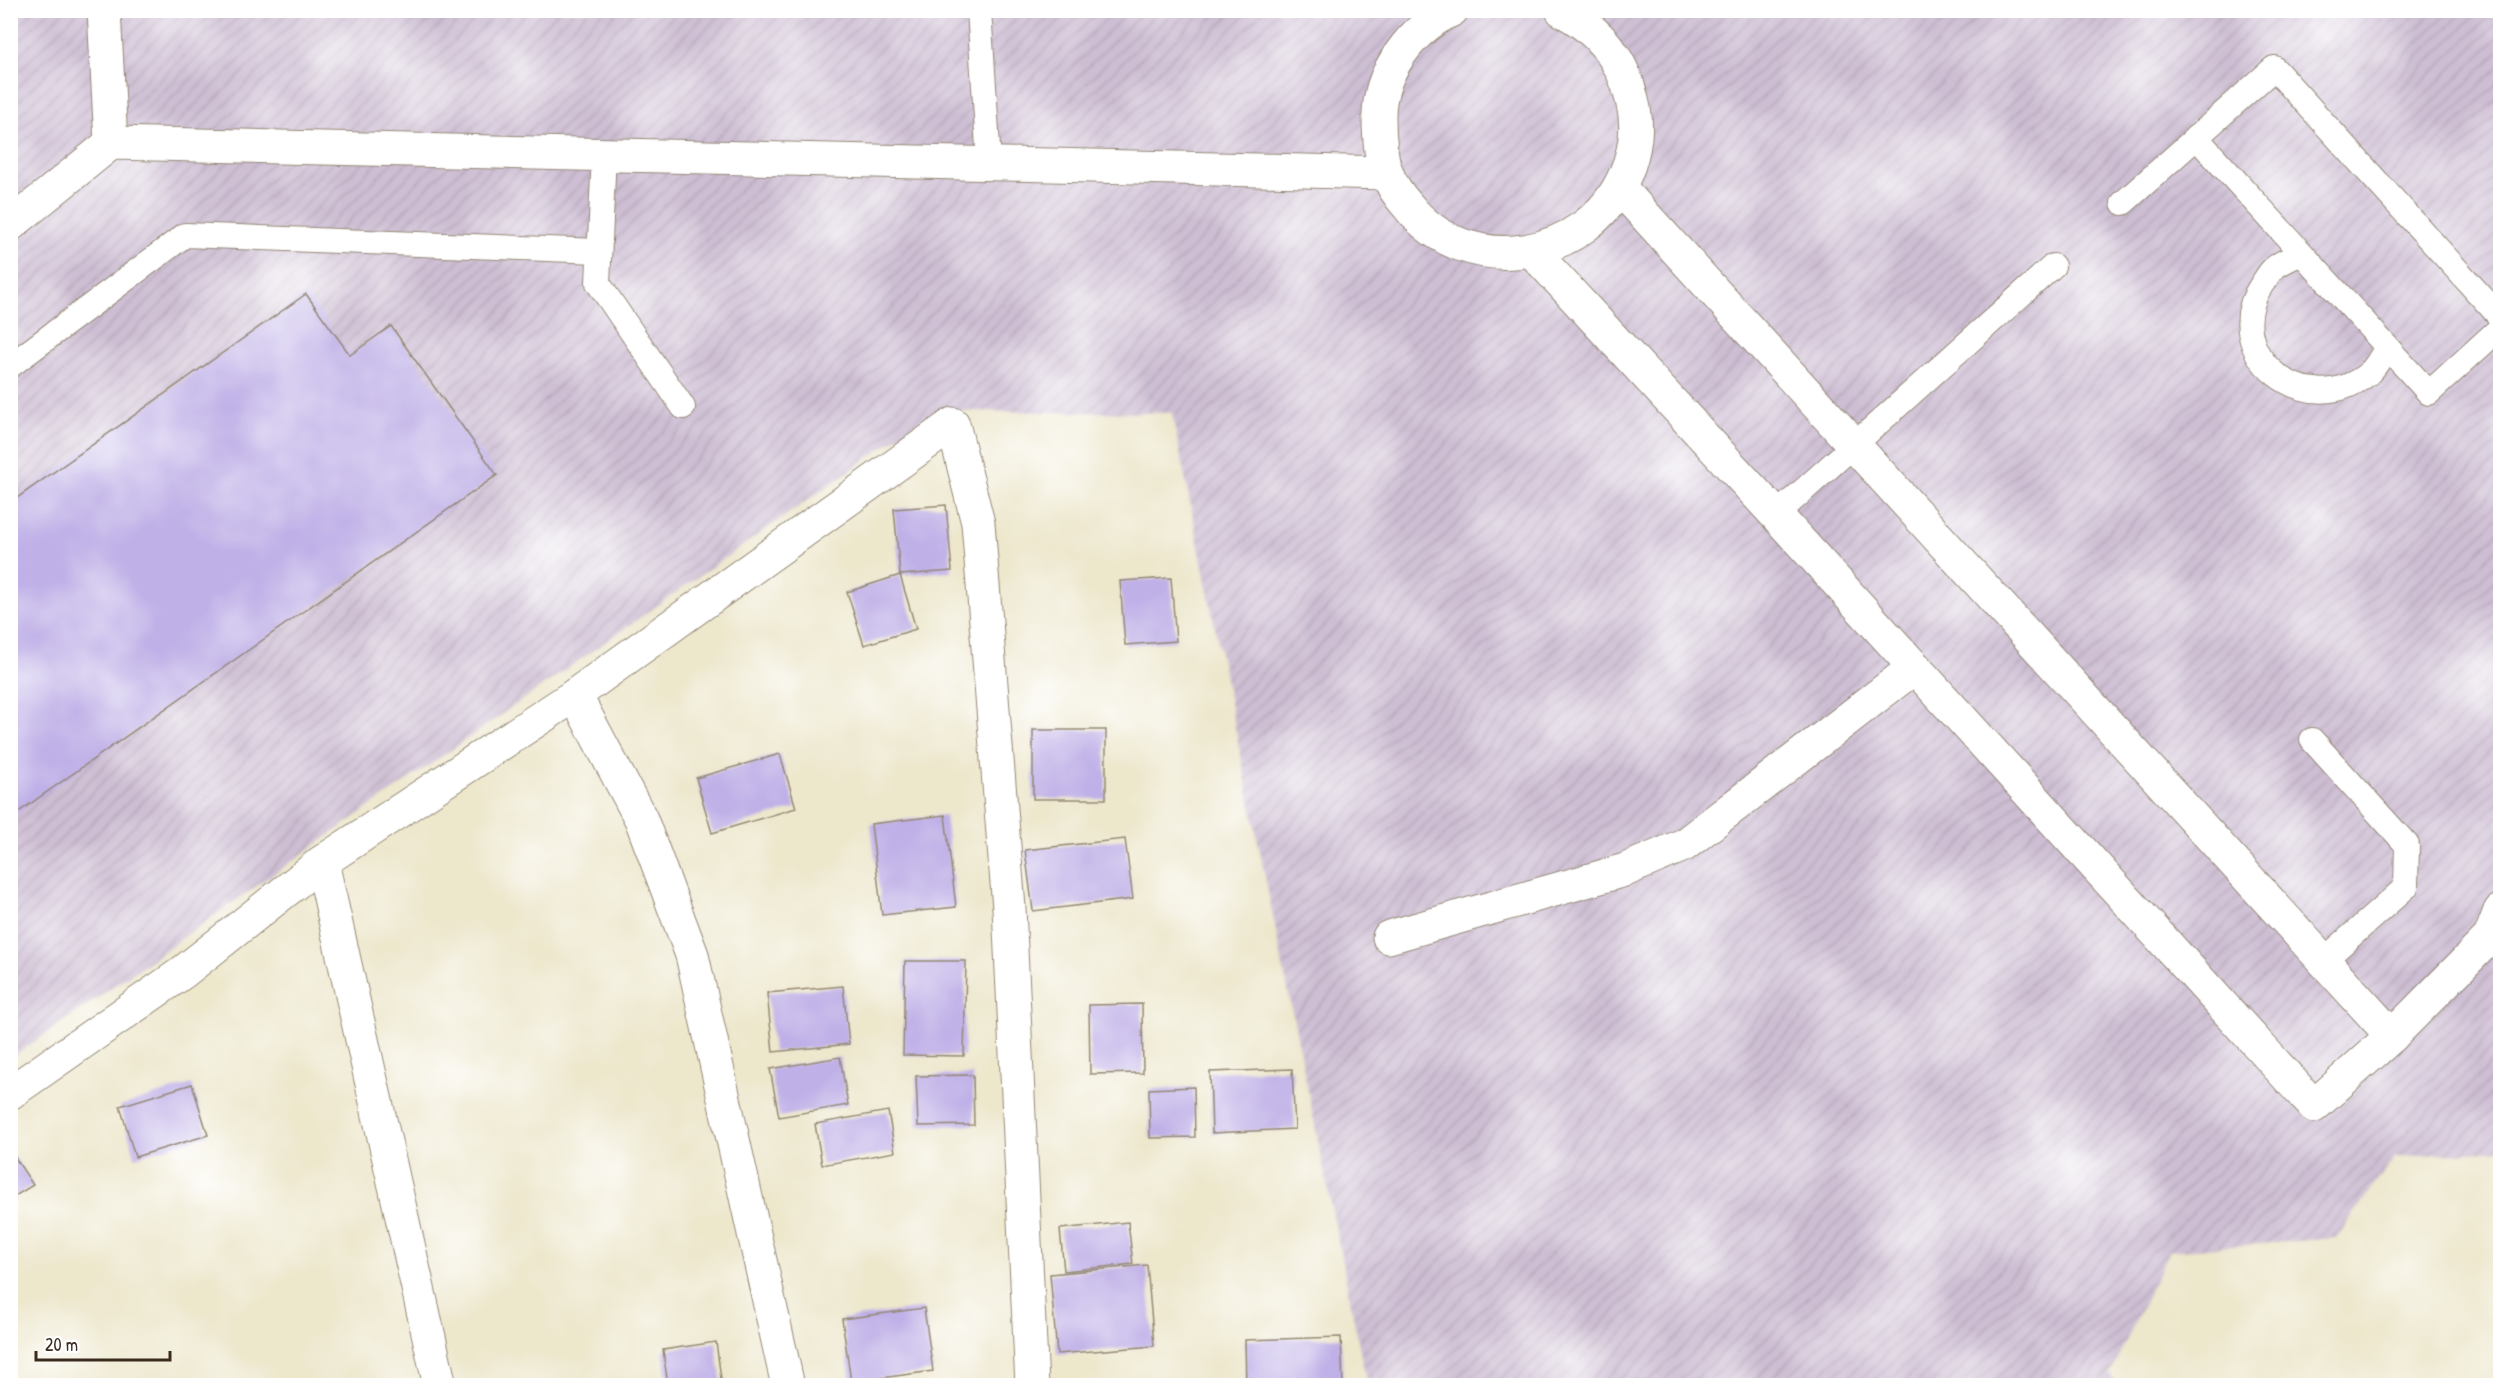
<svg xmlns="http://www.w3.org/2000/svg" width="2511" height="1396" font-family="'Patrick Hand',sans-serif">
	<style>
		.industrial { fill: url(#industrial-furrows) }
		.building { fill: #bfb0e7 }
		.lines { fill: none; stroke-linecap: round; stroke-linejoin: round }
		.service-casing { stroke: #948875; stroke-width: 26 }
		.minor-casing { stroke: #948875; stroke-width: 35 }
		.service { stroke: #fff; stroke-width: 24 }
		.minor { stroke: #fff; stroke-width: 33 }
	</style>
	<defs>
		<pattern id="industrial-furrows" width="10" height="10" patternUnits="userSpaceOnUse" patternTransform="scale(1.5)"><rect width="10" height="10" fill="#cdbed3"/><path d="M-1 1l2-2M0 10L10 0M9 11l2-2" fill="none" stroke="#b1a3b5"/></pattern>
	</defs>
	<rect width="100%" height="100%" fill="#fff"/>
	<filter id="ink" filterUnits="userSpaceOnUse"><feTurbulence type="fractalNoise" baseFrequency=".0167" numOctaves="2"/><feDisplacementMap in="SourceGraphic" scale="12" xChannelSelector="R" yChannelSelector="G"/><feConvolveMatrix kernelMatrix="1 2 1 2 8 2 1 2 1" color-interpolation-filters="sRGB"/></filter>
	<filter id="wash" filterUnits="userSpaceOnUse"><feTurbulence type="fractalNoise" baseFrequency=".008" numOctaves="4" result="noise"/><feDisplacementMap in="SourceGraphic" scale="24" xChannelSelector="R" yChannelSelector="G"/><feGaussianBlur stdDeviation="1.35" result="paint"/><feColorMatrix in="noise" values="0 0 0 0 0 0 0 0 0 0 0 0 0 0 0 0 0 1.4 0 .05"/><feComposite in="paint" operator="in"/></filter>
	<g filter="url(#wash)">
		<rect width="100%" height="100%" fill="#ede7cc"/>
		<path class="industrial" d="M11,11H2500V1150L2395,1157L2336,1238L2169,1251L2110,1374L2117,1385H1367L1172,413L935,411L11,1058Z"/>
		<g id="blocks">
			<g class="building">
				<path d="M306,294L350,355L391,326L497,475L10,818V503Z"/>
				<path d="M946,505L952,571L900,575L894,509Z"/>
				<path d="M900,575L916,629L864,645L847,592Z"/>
				<path d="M1171,578L1176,641L1125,645L1120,581Z"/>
				<rect x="1033" y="730" width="73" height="69"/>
				<path d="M780,754L796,808L712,833L696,778Z"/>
				<path d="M945,815L956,907L882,915L871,824Z"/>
				<path d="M1125,839L1133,899L1033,911L1025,850Z"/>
				<path d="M905,961H966L964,1056L903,1055Z"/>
				<path d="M843,986L849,1044L773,1052L767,993Z"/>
				<path d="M1142,1004L1143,1073L1090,1074L1089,1005Z"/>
				<path d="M840,1057L848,1105L779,1117L770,1069Z"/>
				<path d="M1292,1069L1295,1129L1212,1133L1210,1072Z"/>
				<path d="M973,1075L974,1125L918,1126L916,1076Z"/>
				<path d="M192,1084L208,1135L135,1157L120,1106Z"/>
				<path d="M1194,1087L1195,1137L1150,1138L1149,1089Z"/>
				<path d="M888,1111L895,1152L822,1165L815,1124Z"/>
				<path d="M10,1150L33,1185L10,1199Z"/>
				<path d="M1128,1222L1133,1264L1064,1271L1060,1229Z"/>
				<path d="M1147,1265L1154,1346L1057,1354L1050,1274Z"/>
				<path d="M924,1308L933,1371L851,1382L842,1319Z"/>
				<path d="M1341,1337L1343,1386H1246L1245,1340Z"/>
				<path d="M716,1342L722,1386H668L663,1350Z"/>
			</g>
		</g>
	</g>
	<g filter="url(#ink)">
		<use href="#blocks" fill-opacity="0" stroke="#948875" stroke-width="1.5"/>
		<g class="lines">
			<defs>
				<g id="service">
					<path d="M979,10L989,163"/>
					<path d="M2196,137L2429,393L2500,328"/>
					<path d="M604,154L598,283L683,407"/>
					<path d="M2123,203L2274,68L2500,317"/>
					<path d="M2301,253C2292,258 2280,262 2273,269C2269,272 2266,279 2262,284C2216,352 2306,425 2369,373C2376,367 2382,355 2387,347"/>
					<path d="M10,366L185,235L599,251"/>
					<path d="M1776,515L2053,266"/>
					<path d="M2312,740L2407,845L2406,887L2323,961"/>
				</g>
				<g id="minor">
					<path d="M104,10L111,143"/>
					<path d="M1452,10C1412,28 1378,73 1379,118C1379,136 1380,154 1386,172C1391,184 1399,196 1408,206C1467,281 1588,261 1625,175C1635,152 1639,125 1632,100C1623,59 1599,30 1562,10"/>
					<path d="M1620,188L2392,1036"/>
					<path d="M10,225L111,143L1387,173"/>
					<path d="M1532,251L1776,515L2314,1106L2392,1036L2490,937L2500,911"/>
					<path d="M575,695L641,819L692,955L788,1386"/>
					<path d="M322,862L440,1386"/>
					<path d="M1389,937L1625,870L1684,845L1915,667"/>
					<path d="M10,1093L182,973L322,862L575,695L953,424L978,523L1009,908L1032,1386"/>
				</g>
			</defs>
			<use href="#service" class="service-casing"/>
			<use href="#minor" class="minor-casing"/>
			<use href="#service" class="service"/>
			<use href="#minor" class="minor"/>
		</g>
	</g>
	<rect width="2511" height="1396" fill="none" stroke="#fff" stroke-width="36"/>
	<path d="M36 1351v9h134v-9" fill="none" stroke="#3b2a1e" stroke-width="3"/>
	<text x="45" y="1351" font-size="18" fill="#3b2a1e" stroke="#ffffff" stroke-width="4.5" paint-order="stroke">20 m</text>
</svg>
